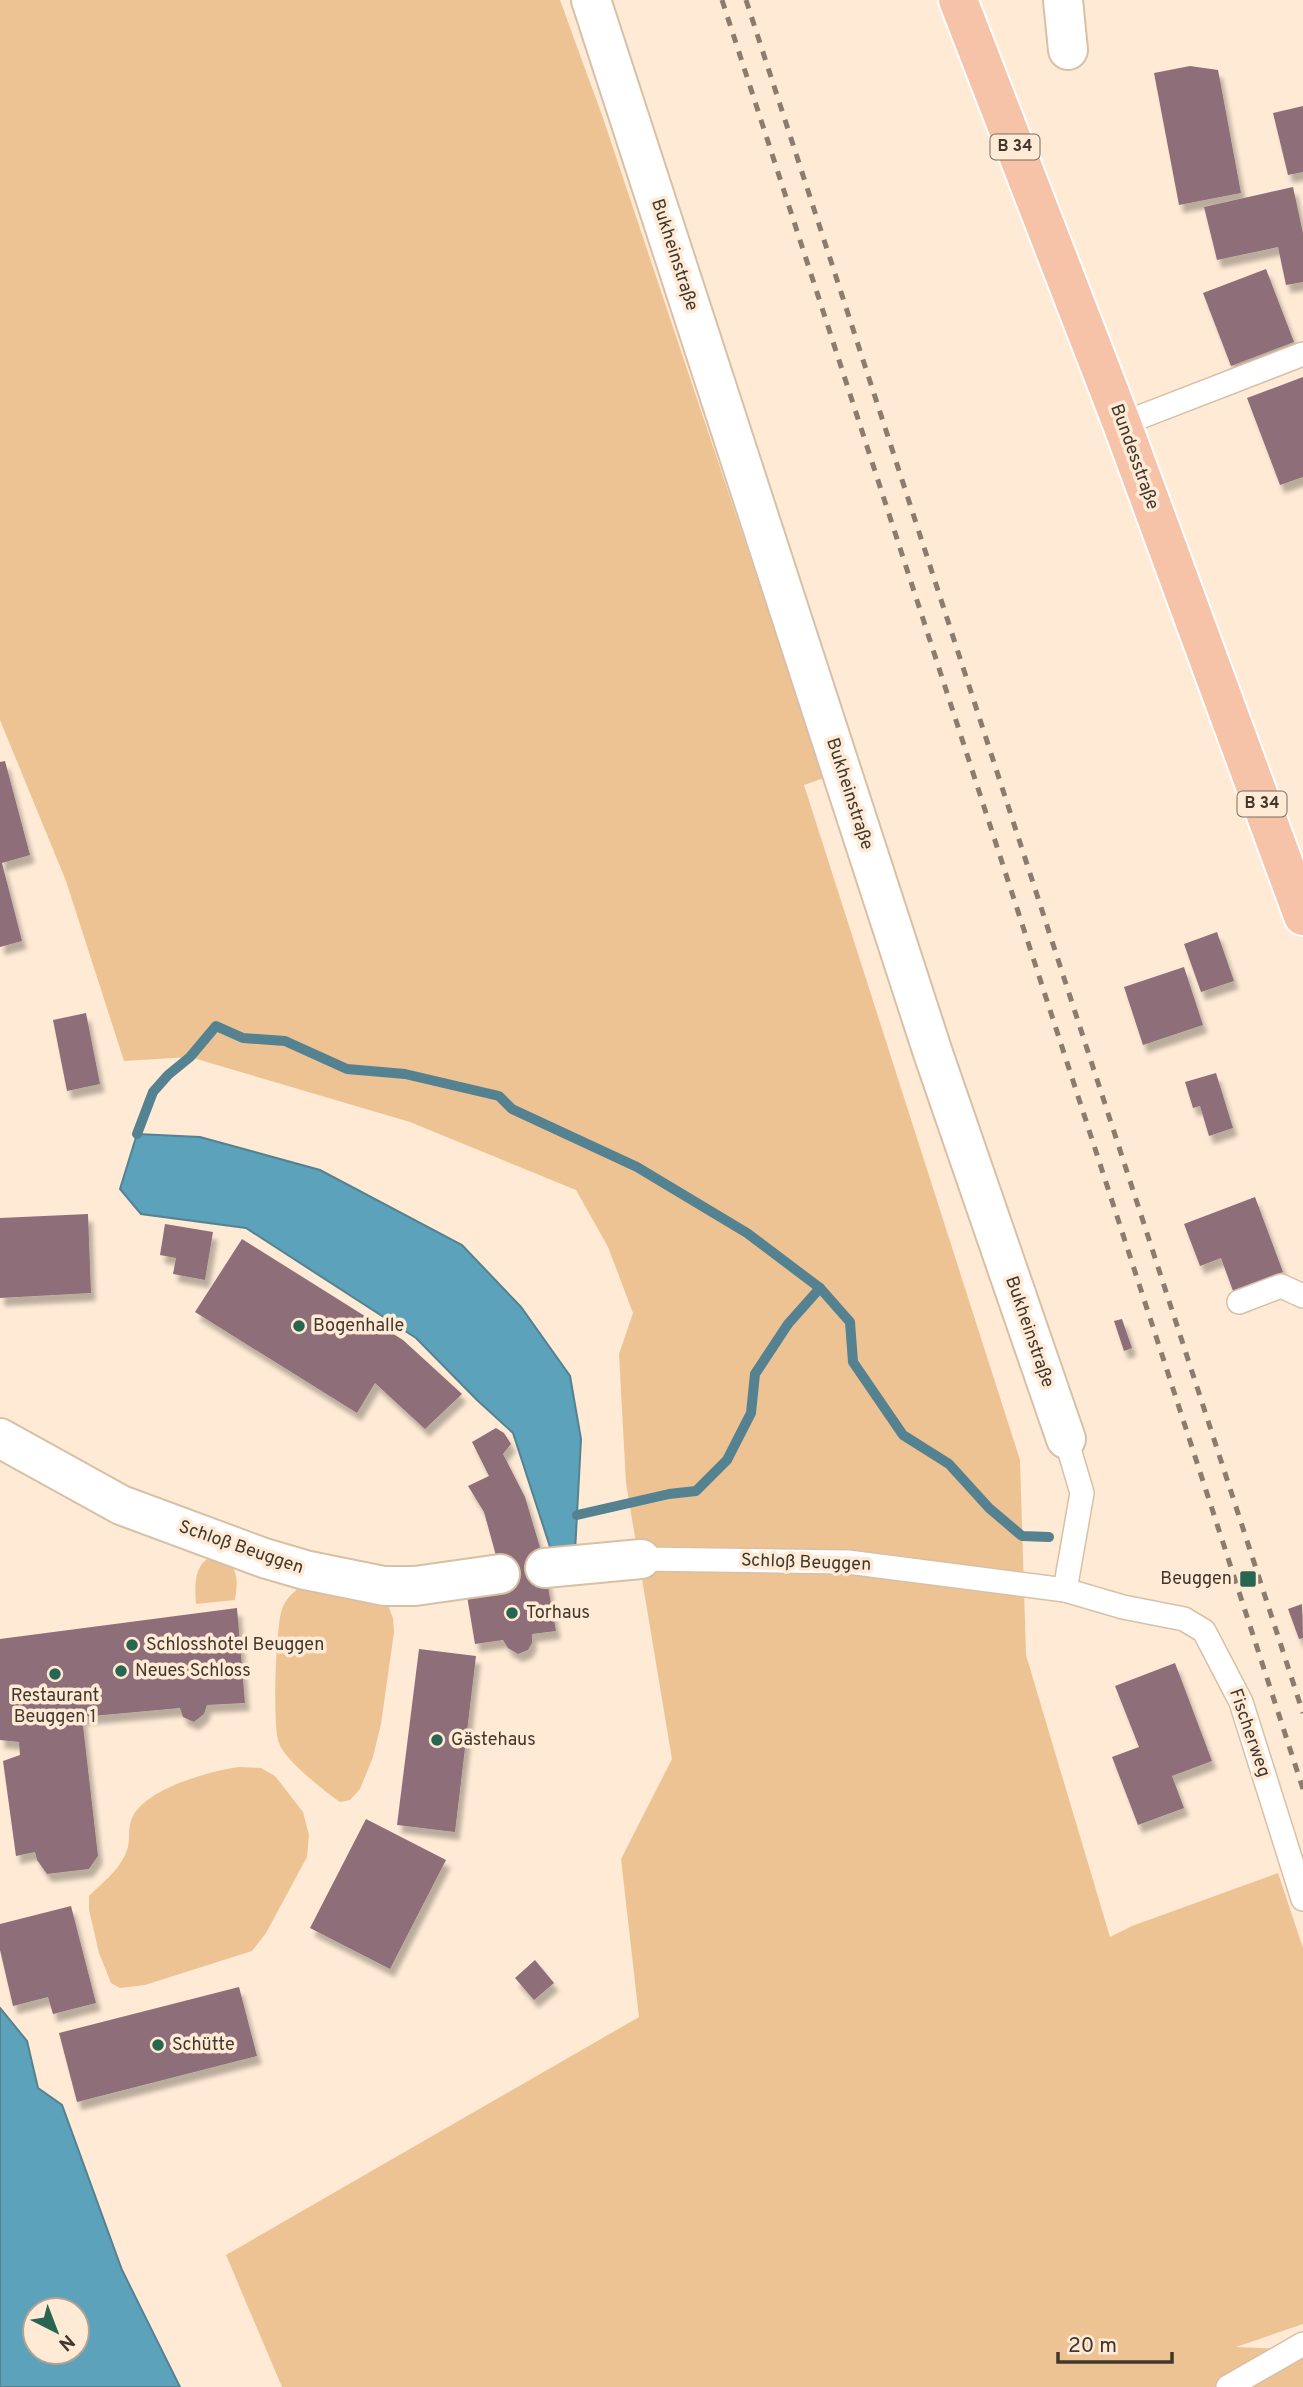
<svg xmlns="http://www.w3.org/2000/svg" width="1303" height="2387" font-family="Overpass,sans-serif">
	<style>
		.green { fill: #edc394 }
		.water { fill: #5ca2bb; stroke: #548290; stroke-width: 2; fill-rule: evenodd }
		.lines { fill: none; stroke-linecap: round; stroke-linejoin: round }
		.stream { stroke: #548290; stroke-width: 10 }
		.building { fill: #8e6e79; filter: url(#shadow) }
		.lane-casing { stroke: #d8c0a6; stroke-width: 26 }
		.street-casing { stroke: #d8c0a6; stroke-width: 42 }
		.primary-casing { stroke: #fff; stroke-width: 42 }
		.lane { stroke: #fff; stroke-width: 23 }
		.street { stroke: #fff; stroke-width: 38 }
		.primary { stroke: #f6c3a8; stroke-width: 38 }
		.rail { stroke: #8b7d6e; stroke-width: 5; stroke-dasharray: 9 9; stroke-linecap: butt }
		.poi-dot { fill: #286651; stroke: #feead5; stroke-width: 2.5 }
		.labels { text-anchor: middle; dominant-baseline: central; stroke-width: 7; stroke-linejoin: round; paint-order: stroke }
		.shield { fill: #feead5; stroke: #7a6d5f; stroke-width: 2 }
		.shield-label { font-size: 16px; font-weight: bold; fill: #41372d }
		.street-label { font-size: 18px; fill: #41372d; stroke: #feead5 }
		.poi-label { font-size: 18px; fill: #41372d; stroke: #feead5; text-anchor: start }
	</style>
	<defs>
		<filter id="shadow"><feDropShadow dx="4.5" dy="8" stdDeviation="2" flood-color="#0004"/></filter>
	</defs>
	<rect width="100%" height="100%" fill="#feead5"/>
	<g class="green">
		<path d="M0,0H560L603,118L824,778L804,785L1020,1460L1026,1655L1110,1937L1132,1926L1278,1873L1303,1948V2324L1236,2347L1303,2350V2387H282L226,2255L639,2017L621,1859L672,1759L626,1483L619,1354L633,1313L608,1247L576,1190L410,1122L190,1057L124,1061L66,881L0,720Z"/>
		<path d="M214,1555C238,1566 239,1575 235,1600L196,1604C195,1585 193,1564 214,1555Z"/>
		<path d="M307,1582L387,1603L393,1618L394,1632L381,1724L373,1757L360,1789L350,1800L340,1802C324,1791 285,1760 279,1743C272,1727 276,1625 282,1609C286,1597 297,1589 307,1582Z"/>
		<path d="M238,1767L261,1768L275,1776L303,1812L309,1835L307,1857L266,1933L252,1951L145,1985L120,1988L111,1983L99,1953L89,1910V1896C103,1882 120,1870 127,1850C131,1840 127,1829 132,1818C146,1788 208,1772 238,1767Z"/>
	</g>
	<g class="water">
		<path d="M137,1134L200,1137L320,1170L462,1245L521,1307L570,1376L581,1439L575,1552L553,1556L513,1433L477,1400L416,1338L246,1228L141,1214L120,1189Z"/>
		<path d="M0,2008L27,2041L38,2088L62,2105L122,2270L180,2387H0ZM77,2310V2352H35V2310Z"/>
	</g>
	<g class="lines">
		<g class="stream">
			<path d="M137,1134L153,1092L168,1075L190,1057L216,1026L243,1038L285,1041L347,1069L405,1074L499,1096L512,1109L637,1167L747,1233L820,1288L850,1322L853,1362L903,1435L949,1464L989,1508L1022,1536L1049,1537"/>
			<path d="M577,1515L669,1494L696,1491L727,1460L751,1413L755,1374L788,1324L820,1288"/>
		</g>
	</g>
	<g class="building">
		<path d="M1190,66L1218,70L1241,193L1179,205L1154,73Z"/>
		<path d="M1303,106V172L1288,175L1273,113Z"/>
		<path d="M1293,187L1303,233V282L1286,285L1278,247L1217,260L1204,207Z"/>
		<path d="M1266,269L1294,342L1231,366L1203,293Z"/>
		<path d="M1303,377V477L1280,485L1247,398Z"/>
		<path d="M5,761L30,855L2,863L22,941L0,947V762Z"/>
		<path d="M1217,932L1234,981L1201,992L1184,944Z"/>
		<path d="M1184,967L1203,1025L1143,1045L1124,987Z"/>
		<path d="M86,1013L100,1084L67,1091L53,1020Z"/>
		<path d="M1216,1073L1233,1128L1209,1136L1200,1106L1193,1108L1185,1082Z"/>
		<path d="M1255,1197L1283,1272L1233,1291L1221,1258L1200,1266L1184,1224Z"/>
		<path d="M88,1214L91,1293L0,1298V1218Z"/>
		<path d="M165,1224L213,1232L205,1280L173,1274L176,1258L160,1255Z"/>
		<path d="M242,1239L403,1340L462,1394L425,1429L375,1383L357,1413L195,1312Z"/>
		<path d="M1122,1319L1132,1348L1124,1351L1114,1321Z"/>
		<path d="M496,1428L504,1433L511,1444L503,1454L525,1497L542,1554L556,1631L532,1634V1643L528,1650L518,1654L508,1648L503,1640L475,1644L467,1596L498,1563L484,1512L468,1486L489,1476L472,1442Z"/>
		<path d="M1302,1604L1303,1638L1299,1639L1288,1609Z"/>
		<path d="M237,1608L245,1703L207,1705L204,1714L194,1722L183,1717L180,1708L82,1717L98,1856L89,1869L47,1874L37,1860L35,1852L16,1856L3,1761L20,1755L19,1742L0,1740V1639Z"/>
		<path d="M419,1649L476,1656L455,1832L397,1825Z"/>
		<path d="M1175,1663L1212,1761L1172,1776L1184,1808L1138,1825L1112,1757L1139,1747L1115,1686Z"/>
		<path d="M366,1819L446,1860L390,1969L310,1928Z"/>
		<path d="M71,1906L96,2003L53,2014L48,1997L13,2006L0,1950V1924Z"/>
		<path d="M535,1960L554,1983L534,2000L515,1978Z"/>
		<path d="M239,1987L257,2056L77,2102L59,2033Z"/>
	</g>
	<g class="lines">
		<defs>
			<g id="lane">
				<path d="M1122,424L1303,354"/>
				<path d="M1239,1302L1281,1286L1303,1296"/>
				<path d="M641,1559L848,1562L1065,1590L1123,1607L1184,1619L1204,1631L1241,1702L1303,1899"/>
				<path d="M1065,1590L1082,1493L1066,1439"/>
				<path d="M1228,2387L1303,2344"/>
			</g>
			<g id="street">
				<path d="M591,0L933,1053L1066,1439"/>
				<path d="M1063,0L1068,50"/>
				<path d="M0,1438L121,1505L264,1558L305,1570L384,1586H415L500,1574"/>
				<path d="M545,1568L641,1559"/>
			</g>
			<path id="primary" d="M958,0L1122,424L1303,916"/>
		</defs>
		<use href="#lane" class="lane-casing"/>
		<use href="#street" class="street-casing"/>
		<use href="#primary" class="primary-casing"/>
		<use href="#lane" class="lane"/>
		<use href="#street" class="street"/>
		<use href="#primary" class="primary"/>
		<g class="rail">
			<path d="M722,0L1303,1789"/>
			<path d="M746,0L1303,1713"/>
		</g>
	</g>
	<g class="poi-dot">
		<circle cx="299" cy="1326" r="7"/>
		<rect x="1239" y="1570" width="18" height="18" rx="3.5"/>
		<circle cx="512" cy="1613" r="7"/>
		<circle cx="132" cy="1645" r="7"/>
		<circle cx="121" cy="1671" r="7"/>
		<circle cx="55" cy="1674" r="7"/>
		<circle cx="437" cy="1740" r="7"/>
		<circle cx="158" cy="2045" r="7"/>
	</g>
	<g class="labels">
		<g class="shield">
			<rect x="990.5" y="134.5" width="49" height="25" rx="5"/>
			<rect x="1237.5" y="791.5" width="49" height="25" rx="5"/>
		</g>
		<g class="shield-label">
			<text x="1015" y="147">B 34</text>
			<text x="1262" y="804">B 34</text>
		</g>
		<g class="street-label">
			<text transform="translate(674 255) rotate(72)">Bukheinstraße</text>
			<text transform="translate(1134 457) rotate(70)">Bundesstraße</text>
			<text transform="translate(849 794) rotate(72)">Bukheinstraße</text>
			<text transform="translate(1029 1332) rotate(71)">Bukheinstraße</text>
			<text transform="translate(241 1548) rotate(19)">Schloß Beuggen</text>
			<text transform="translate(806 1563) rotate(2)">Schloß Beuggen</text>
			<text transform="translate(1249 1733) rotate(71)">Fischerweg</text>
		</g>
		<g class="poi-label">
			<text x="313" y="1326">Bogenhalle</text>
			<text x="1232" y="1579" text-anchor="end">Beuggen</text>
			<text x="526" y="1613">Torhaus</text>
			<text x="146" y="1645">Schlosshotel Beuggen</text>
			<text x="135" y="1671">Neues Schloss</text>
			<text x="55" y="1696" text-anchor="middle">Restaurant<tspan x="55" dy="21">Beuggen 1</tspan></text>
			<text x="451" y="1740">Gästehaus</text>
			<text x="172" y="2045">Schütte</text>
		</g>
	</g>
	<g transform="translate(56 2331) rotate(138)"><circle r="33" fill="#feead5" stroke="#b2a292" stroke-width="2"/>
	<path d="M0-5L12 26L0 18L-12 26Z" fill="#286651"/>
	<text y="-10" font-size="19" font-weight="bold" text-anchor="middle" fill="#41372d">N</text>
	</g>
	<path d="M1058 2352v10h114v-10" fill="none" stroke="#41372d" stroke-width="3.5"/>
	<text x="1068" y="2352" font-size="21" fill="#41372d" stroke="#feead5" stroke-width="5" paint-order="stroke">20 m</text>
</svg>
